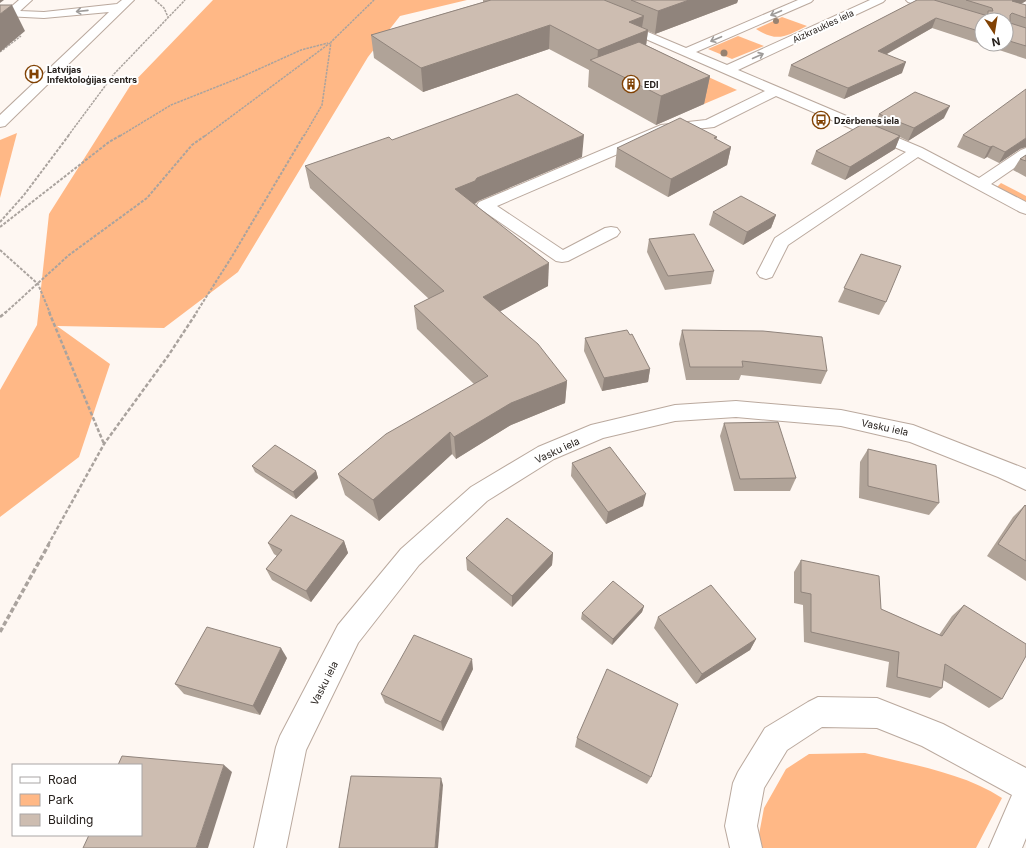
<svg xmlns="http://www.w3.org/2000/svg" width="1026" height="848" font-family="Inter,sans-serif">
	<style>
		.green { fill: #ffb886 }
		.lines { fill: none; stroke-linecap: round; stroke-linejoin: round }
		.minor-casing { stroke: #baa99e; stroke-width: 2 }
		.path-far3 { stroke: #aaa39e; stroke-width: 1.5; stroke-dasharray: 2.5 1; stroke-linecap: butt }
		.path-far2 { stroke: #aaa39e; stroke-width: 2; stroke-dasharray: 3 1.5; stroke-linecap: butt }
		.path-far1 { stroke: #aaa39e; stroke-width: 2.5; stroke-dasharray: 4 2; stroke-linecap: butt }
		.path { stroke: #aaa39e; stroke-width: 3.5; stroke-dasharray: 5 2.5; stroke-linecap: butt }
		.minor { fill: #fff; fill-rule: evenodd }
		.tree { fill: #978271 }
		.wall { fill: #b0a398; fill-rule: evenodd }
		.shaded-wall { fill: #90847c }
		.building { fill: #cdbdb1; stroke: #90847c }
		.oneway { stroke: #9e9b99 }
		.labels { text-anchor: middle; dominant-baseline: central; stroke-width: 4; stroke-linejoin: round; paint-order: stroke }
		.far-street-label { font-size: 9px; fill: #27211d; stroke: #fff }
		.far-poi-label { font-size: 9px; font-weight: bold; fill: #27211d; stroke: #fff; text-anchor: start }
		.street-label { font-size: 10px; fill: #27211d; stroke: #fff }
	</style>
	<rect width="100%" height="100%" fill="#fef7f2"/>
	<g class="green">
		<path d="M213,0H467L400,16L368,57L238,272L164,328L57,326L110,364L79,457L0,517V390L37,325L49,214L130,86Z"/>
		<path d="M782,17L807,26C786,36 778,43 756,29Z"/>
		<path d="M738,36L764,46L732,59L708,49Z"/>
		<path d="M651,51L737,90L704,104L623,63Z"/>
		<path d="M17,133L0,198V140Z"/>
		<path d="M1001,183L1026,196V203L997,187Z"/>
		<path d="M865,753C911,765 962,772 1002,798L976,848H757V845L764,808L786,769L809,754Z"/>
	</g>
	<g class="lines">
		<defs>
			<g id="minor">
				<path d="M19,0H32L20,11L44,12L117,4L122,0H134L5,126L0,127V115L109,12L44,18L5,16L3,14L5,12Z"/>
				<path d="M798,0H813L811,2L696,52L727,65L870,0H885L883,2L738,70L922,148L979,178L1021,150L1026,148V160L991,184L1026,202V214L1020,212L918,157L788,245L772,277L766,279L760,277L757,273L775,238L906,152L776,96L714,127L669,132L497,206L563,250L605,228L611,227L617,228L620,232L617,236L568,261L562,262L556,261L479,208L477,205L479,202L661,125L706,120L765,91L616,26L614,24L616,22H624L686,48Z"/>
				<path d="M906,0H924L987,20H982V25L908,2Z"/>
				<path d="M736,401L841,410L913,425L1026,469V490L998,477L910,442L841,426L736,417L675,421L603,438L554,459L487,501L419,565L358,643L306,750L286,848H254L276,747L280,736L338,625L401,549L471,487L538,447L591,425L675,405Z"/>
				<path d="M818,697L877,698L943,724L1026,768V838L1022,848H989L1012,795L922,746L877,728L822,727L787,750L764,788L757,826L762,848H730L725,826L733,783L738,772L765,728L808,702Z"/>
			</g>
		</defs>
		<use href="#minor" class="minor-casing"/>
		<g class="path-far3">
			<path d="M155,0L164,8L168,17"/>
			<path d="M0,52L21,36"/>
			<path d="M68,136L114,74L185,0"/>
			<path d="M120,136L171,105L239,78L301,50L328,43"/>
			<path d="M205,136L330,43"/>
			<path d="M304,136L322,105L331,42L374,0"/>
		</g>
		<g class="path-far2">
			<path d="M0,222L24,195L69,135"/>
			<path d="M0,227L109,142L121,135"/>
			<path d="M0,250L38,284L50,313"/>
			<path d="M5,313L69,255L147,198L192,145L206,135"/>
			<path d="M196,313L231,258L304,135"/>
		</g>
		<g class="path-far1">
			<path d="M49,312L104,444"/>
			<path d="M0,317L6,312"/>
			<path d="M48,545L104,444L168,356L197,312"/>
		</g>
		<path class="path" d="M0,632L49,544"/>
		<use href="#minor" class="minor"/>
	</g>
	<g class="tree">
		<circle cx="776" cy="21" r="3"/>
		<circle cx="724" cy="53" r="3.5"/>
	</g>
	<g class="wall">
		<path d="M483,0H738L737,3L655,34L648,31L646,45L710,76L704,104L656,125L588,87L589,70L549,49L423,92L374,58L371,35L483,2Z"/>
		<path d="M917,0H1026V1L1021,4L1026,5V59L932,28L887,54L902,73L844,99L788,76L791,65ZM982,20H1006V44H982Z"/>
		<path d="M879,114L944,118L908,141L900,137L895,149L845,180L811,164L816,151L875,125Z"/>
		<path d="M963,135L1020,149L999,163L987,157L984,159L957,147Z"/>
		<path d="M717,137L716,140L731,147L727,165L668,197L615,167L617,148Z"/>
		<path d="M392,140L582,157L478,201L475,204L548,286L500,311L567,381L565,403L511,425L456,459L452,454L379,521L345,495L338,474L474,384L417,329L414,306L429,299L310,188L305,166Z"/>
		<path d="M1026,155V177L1013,170L1020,159Z"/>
		<path d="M713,212L776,215L771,228L743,245L709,225Z"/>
		<path d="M649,239L714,271L711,284L665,290L647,252Z"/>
		<path d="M861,254L886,302L879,315L838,302Z"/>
		<path d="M682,330L827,371L821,384L741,375L739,380H686L679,344Z"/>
		<path d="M630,335L650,369L648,382L602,391L584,351L585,338Z"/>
		<path d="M724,423L796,478L790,491H734L720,436Z"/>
		<path d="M868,449L939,503L929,515L859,498L860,462Z"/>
		<path d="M572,463L643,506L606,524L571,476Z"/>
		<path d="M252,466L316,471L318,478L296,499L255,472Z"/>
		<path d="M1025,505L1026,506V581L987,556L1013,517Z"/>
		<path d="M344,541L348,553L311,602L272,580L266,569L277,556L274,554L268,543Z"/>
		<path d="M553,553L552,565L512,607L467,570L466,558Z"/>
		<path d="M801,560L881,609L939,635L952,616L964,605L1002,699L989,708L943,680L942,688L930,698L886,687L889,662L804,642L803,605L794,603V572Z"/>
		<path d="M644,606L642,612L612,645L581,619L582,613Z"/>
		<path d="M658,617L756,639L750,650L696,684L654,628Z"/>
		<path d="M287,658L260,715L184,694L175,684Z"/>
		<path d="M473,669L443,731L385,703L381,694Z"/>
		<path d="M577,738L651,777L647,784L575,747Z"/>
	</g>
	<g class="shaded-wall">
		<path d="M0,0H4L0,3Z"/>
		<path d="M689,0H738L737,3L655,34L658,11Z"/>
		<path d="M1014,0H1026V1L1007,11L1012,1Z"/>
		<path d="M12,5L25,31L0,52V14Z"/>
		<path d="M644,16L641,33L648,30L645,54L597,63L598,50L629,22Z"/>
		<path d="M936,18L932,28L874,61L878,51Z"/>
		<path d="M550,25L549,49L423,92L421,68Z"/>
		<path d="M906,62L902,73L844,99L848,88Z"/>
		<path d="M710,76L704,104L656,125L661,96Z"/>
		<path d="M950,106L944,118L908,141L914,128Z"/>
		<path d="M584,135L582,157L478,201L476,203L457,211L455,189L477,178Z"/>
		<path d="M900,136L895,149L845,180L850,167Z"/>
		<path d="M1026,138V147L1020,149L999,163L1005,152Z"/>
		<path d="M993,146L987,157L984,159L990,147Z"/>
		<path d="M731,147L727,165L668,197L671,179Z"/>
		<path d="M776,215L771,228L743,245L747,232Z"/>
		<path d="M549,263L548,286L484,320L483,297Z"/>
		<path d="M650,369L648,382L602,391L604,378Z"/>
		<path d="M567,381L565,403L511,425L456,459L454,437L511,403Z"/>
		<path d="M450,432L452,454L379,521L373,500Z"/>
		<path d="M316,471L318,478L296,499L293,492Z"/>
		<path d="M646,494L643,506L606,524L608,512Z"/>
		<path d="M344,541L348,553L311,602L306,591Z"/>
		<path d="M553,553L552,565L512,607V596Z"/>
		<path d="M644,606L642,612L612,645L613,639Z"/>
		<path d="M756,639L750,650L696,684L702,674Z"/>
		<path d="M281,648L287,658L260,715L253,706Z"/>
		<path d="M472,659L473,669L443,731L441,722Z"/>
		<path d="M224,765L232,772L208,848H196Z"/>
		<path d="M441,778L443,785L438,848H435Z"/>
	</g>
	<g class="building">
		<path d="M491,0H604L644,16L629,22L648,30L598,50L550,25L421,68L371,35Z"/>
		<path d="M631,0H689L658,11Z"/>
		<path d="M917,0H934L988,16V11H993L992,8L966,0H1014L1012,1L1026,5V18L1012,13L1010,15V23L1026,28V46L1006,40V20H982V32L936,18L878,51L906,62L848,88L791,65Z"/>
		<path d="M0,5H12L0,14Z"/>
		<path d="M639,42L710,76L661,96L590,60Z"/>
		<path d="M1026,89V138L1005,152L993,146L990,147L963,135Z"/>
		<path d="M915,92L950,106L914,128L879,114Z"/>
		<path d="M517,94L584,135L477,178L475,181L455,189L549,263L483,297L538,344L567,381L511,403L454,437L450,432L373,500L338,474L386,434L488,376L414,306L444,291L305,166L389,137L392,140Z"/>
		<path d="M680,118L717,137L714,138L731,147L671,179L617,148Z"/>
		<path d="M866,122L900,136L850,167L816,151Z"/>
		<path d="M1026,155V161L1020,159Z"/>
		<path d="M741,196L776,215L747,232L713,212Z"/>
		<path d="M694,234L714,271L668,276L649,239Z"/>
		<path d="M861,254L901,266L886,302L844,288Z"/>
		<path d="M627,330L630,335L632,334L650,369L604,378L585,338Z"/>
		<path d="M682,330L763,331L822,337L827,371L742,361L743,367H690Z"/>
		<path d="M778,422L796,478L740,479L724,423Z"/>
		<path d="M275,445L316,471L293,492L252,466Z"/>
		<path d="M610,447L646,494L608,512L572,463Z"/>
		<path d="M868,449L936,465L939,503L868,486Z"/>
		<path d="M1025,505L1026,506V561L998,544Z"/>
		<path d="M291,515L344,541L306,591L266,569L282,550L268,543Z"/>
		<path d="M507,518L553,553L512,596L466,558Z"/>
		<path d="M801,560L879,576L881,609L942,636L964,605L1026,644V656L1002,699L945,664L942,688L897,677L899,652L811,632V594L801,592Z"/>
		<path d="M613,581L644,606L613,639L582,613Z"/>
		<path d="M711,585L756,639L702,674L658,617Z"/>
		<path d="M207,627L281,648L253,706L175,684Z"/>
		<path d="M414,635L472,659L441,722L381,694Z"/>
		<path d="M607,669L678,704L651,777L577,738Z"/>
		<path d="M122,756L224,765L196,848H83L89,835H141V765H118Z"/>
		<path d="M351,776L441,778L435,848H339Z"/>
	</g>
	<defs><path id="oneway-shaft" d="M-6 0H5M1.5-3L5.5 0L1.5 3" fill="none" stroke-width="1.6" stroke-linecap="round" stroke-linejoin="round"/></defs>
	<g class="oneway">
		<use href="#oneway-shaft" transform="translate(82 11) rotate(174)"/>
		<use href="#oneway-shaft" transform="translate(776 13) rotate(157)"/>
		<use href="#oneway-shaft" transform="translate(716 39) rotate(157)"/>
		<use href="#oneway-shaft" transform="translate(758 56) rotate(-24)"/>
	</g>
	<defs>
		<symbol id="hospital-ring" viewBox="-11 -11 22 22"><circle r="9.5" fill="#fff" stroke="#814204" stroke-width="1.5"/><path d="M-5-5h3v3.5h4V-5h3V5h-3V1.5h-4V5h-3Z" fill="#814204"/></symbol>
		<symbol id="building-ring" viewBox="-11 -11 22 22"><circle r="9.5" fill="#fff" stroke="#814204" stroke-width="1.5"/><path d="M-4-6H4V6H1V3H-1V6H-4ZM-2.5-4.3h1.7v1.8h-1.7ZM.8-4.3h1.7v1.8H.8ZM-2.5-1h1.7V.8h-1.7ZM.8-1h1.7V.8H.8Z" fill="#814204"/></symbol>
		<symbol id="bus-ring" viewBox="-11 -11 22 22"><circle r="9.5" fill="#fff" stroke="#814204" stroke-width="1.5"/><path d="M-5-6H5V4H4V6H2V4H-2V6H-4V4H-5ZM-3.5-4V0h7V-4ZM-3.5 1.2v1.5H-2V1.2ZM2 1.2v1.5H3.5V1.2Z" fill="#814204"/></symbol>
	</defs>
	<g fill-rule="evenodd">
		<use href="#hospital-ring" x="24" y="64" width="20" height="20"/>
		<use href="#building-ring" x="621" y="74" width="20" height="20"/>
		<use href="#bus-ring" x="811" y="110" width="20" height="20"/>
	</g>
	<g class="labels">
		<g class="far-street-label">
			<text transform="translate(823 26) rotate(-25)">Aizkraukles iela</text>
		</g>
		<g class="far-poi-label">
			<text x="47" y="69">Latvijas<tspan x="47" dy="10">Infektoloģijas centrs</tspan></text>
			<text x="644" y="84">EDI</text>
			<text x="834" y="120">Dzērbenes iela</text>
		</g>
		<g class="street-label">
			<text transform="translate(885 427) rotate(12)">Vasku iela</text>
			<text transform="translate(557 450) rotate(-25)">Vasku iela</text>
			<text transform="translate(324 683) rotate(-63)">Vasku iela</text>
		</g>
	</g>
	<rect x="12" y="764" width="130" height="72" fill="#ffffff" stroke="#a9a6a5"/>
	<rect x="20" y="777" width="20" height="6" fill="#ffffff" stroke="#a9a6a5"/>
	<text x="48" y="784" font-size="12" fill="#27211d">Road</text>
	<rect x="20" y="794" width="20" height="12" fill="#ffb886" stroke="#a9a6a5"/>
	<text x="48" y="804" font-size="12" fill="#27211d">Park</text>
	<rect x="20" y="814" width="20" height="12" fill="#cdbdb1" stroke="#a9a6a5"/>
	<text x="48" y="824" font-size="12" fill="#27211d">Building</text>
	<g transform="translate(994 32) rotate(168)"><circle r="19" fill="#ffffff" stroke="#a9a6a5"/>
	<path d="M0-3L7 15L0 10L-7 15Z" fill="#814204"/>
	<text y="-6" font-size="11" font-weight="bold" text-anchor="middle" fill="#27211d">N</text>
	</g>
</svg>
